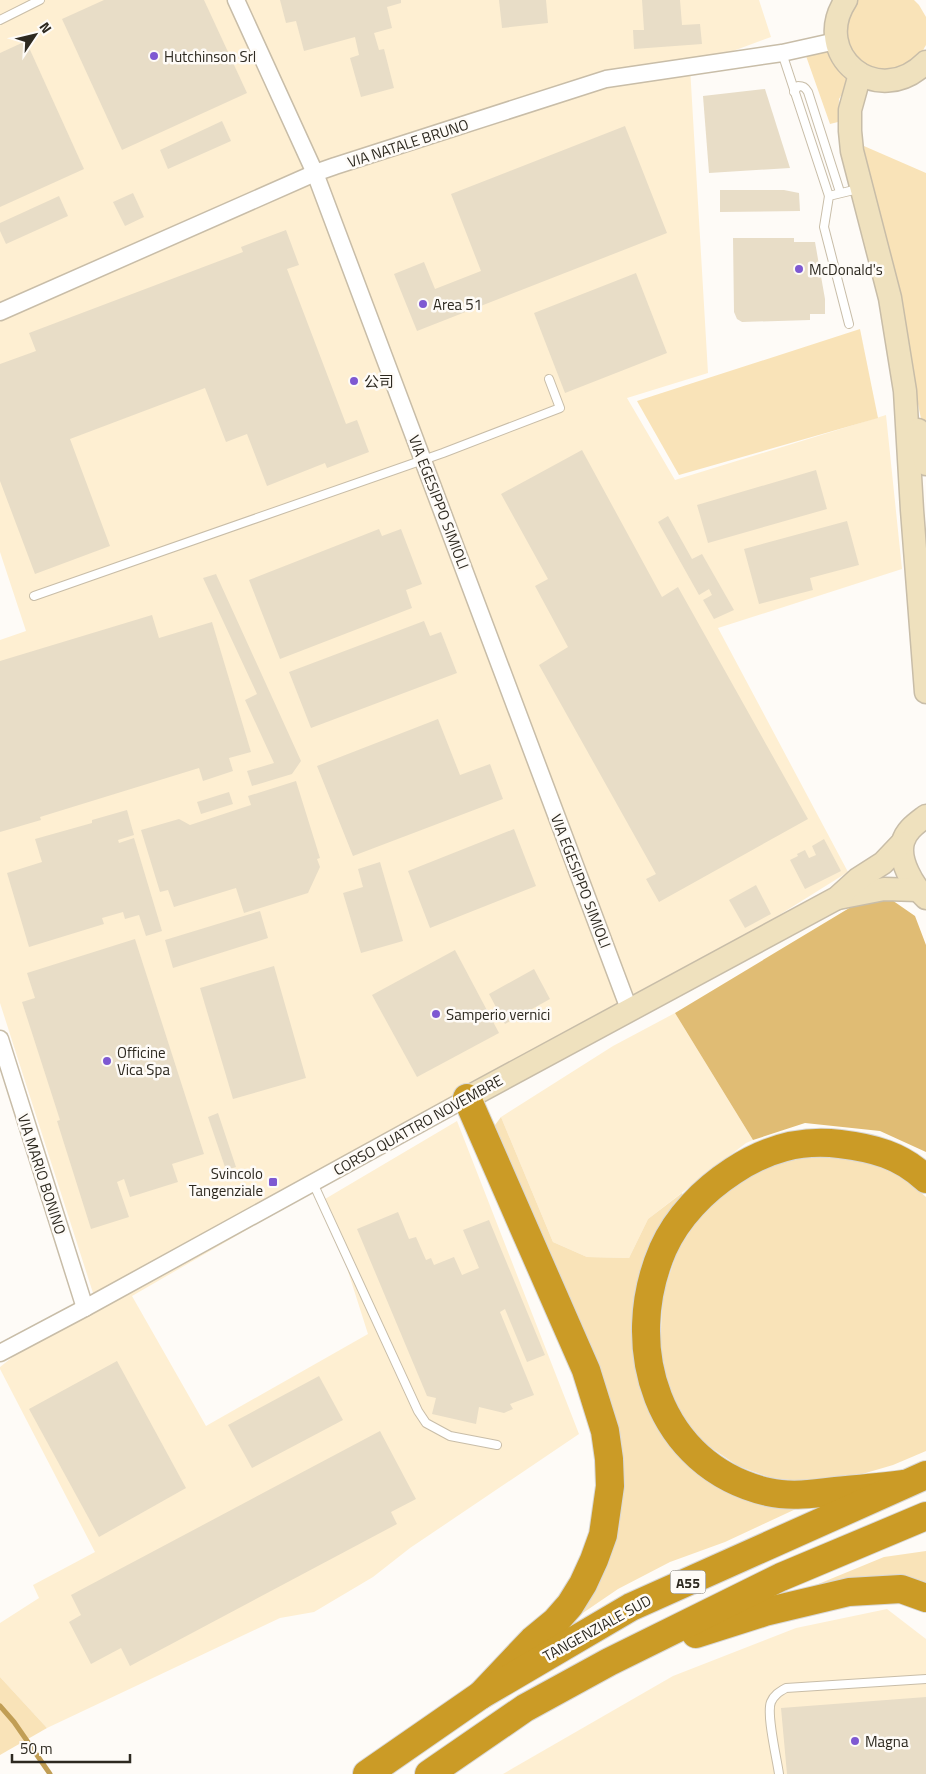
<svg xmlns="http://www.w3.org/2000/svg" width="926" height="1774" font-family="'Titillium Web','Noto Sans SC',sans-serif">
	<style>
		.built { fill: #feefd2 }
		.green { fill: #f9e3b8 }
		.forest { fill: #e0bc74 }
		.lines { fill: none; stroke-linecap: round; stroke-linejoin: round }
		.stream { stroke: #c19e55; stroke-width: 5 }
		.building { fill: #e8ddc7 }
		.lane-casing { stroke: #c8bda8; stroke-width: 10 }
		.street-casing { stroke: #c8bda8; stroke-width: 19 }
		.secondary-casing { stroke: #c8bda8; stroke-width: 25 }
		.highway-casing { stroke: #d9d8d7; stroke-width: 30 }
		.lane { stroke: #fff; stroke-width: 8 }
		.street { stroke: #fff; stroke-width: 16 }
		.secondary { stroke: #efe1be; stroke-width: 22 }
		.highway { stroke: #cb9b26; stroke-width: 28 }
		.poi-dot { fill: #7e59d2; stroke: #fefbf7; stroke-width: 2 }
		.labels { text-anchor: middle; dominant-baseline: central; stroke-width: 5; stroke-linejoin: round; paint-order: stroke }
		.shield { fill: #fefbf7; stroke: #6c6860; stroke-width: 1 }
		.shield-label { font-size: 14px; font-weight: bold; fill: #2d2920 }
		.poi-label { font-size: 15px; fill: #2d2920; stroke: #fefbf7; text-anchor: start }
		.street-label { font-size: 15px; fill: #2d2920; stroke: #fefbf7 }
	</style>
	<rect width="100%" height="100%" fill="#fefbf7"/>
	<g class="built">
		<path d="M0,0H759L771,37L690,67L708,373L627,398L675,480L886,415L902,569L718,628L848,872L629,1009L132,1296L206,1426L368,1334L325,1199L457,1121L579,1434L410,1548L373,1577L314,1612L280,1618L47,1728L0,1677V1623L39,1598L33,1585L95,1552L0,1369V1367L93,1293L0,1003V640L26,631L0,552Z"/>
		<path d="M675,1013L753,1140L746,1143L648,1219L629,1258L587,1257L553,1242L501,1117L613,1046Z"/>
		<path d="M887,1609L926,1639V1774H503L673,1676L796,1628Z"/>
	</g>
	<g class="green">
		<path d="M855,0H914L919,5L926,17V45L919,57L909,67L881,74L855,62L843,22Z"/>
		<path d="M830,50L849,77L848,84L839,99L838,122L830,124L806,56Z"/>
		<path d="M857,143L926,173V443L900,316Z"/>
		<path d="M860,329L878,418L679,475L637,401Z"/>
		<path d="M501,1117L553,1242L587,1257L629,1258L648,1219L682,1193L683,1201L659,1236L658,1417L798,1508L725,1542L670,1562L618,1589L574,1619L619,1498L495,1134V1125Z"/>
		<path d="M819,1155L875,1163L903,1177L926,1197V1451L893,1465L852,1477L809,1482L771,1478L738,1466L704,1443L681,1415L668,1385L660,1346L663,1294L678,1249L703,1212L738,1181L779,1161Z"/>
		<path d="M926,1551V1590L814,1589L811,1587L884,1557Z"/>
		<path d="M0,1677L47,1728L0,1755Z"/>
	</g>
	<path class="forest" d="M889,898L915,916L926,945V1152L880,1131L805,1123L753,1140L675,1013L851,907Z"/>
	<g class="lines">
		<path class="stream" d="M0,1706L14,1722L50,1774"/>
	</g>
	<g class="building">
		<path d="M104,0H204L247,93L122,150L62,19Z"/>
		<path d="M280,0H401V3L387,7L392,28L374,33L379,50L384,49L394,88L361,97L350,58L359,55L355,37L304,51L296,21L286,23Z"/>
		<path d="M499,0H546L548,23L502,28Z"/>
		<path d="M642,0H680L682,25L700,24L702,44L634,49L633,30H644Z"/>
		<path d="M26,41L84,169L0,207V53Z"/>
		<path d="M765,89L790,168L709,173L703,96Z"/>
		<path d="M222,121L231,141L168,169L160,150Z"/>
		<path d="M625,126L667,233L417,331L394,274L424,262L435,289L481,271L451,194Z"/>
		<path d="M720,190H784L799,193L800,211L720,212Z"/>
		<path d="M133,193L144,217L125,226L113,202Z"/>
		<path d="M59,196L68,216L6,244L0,231V223Z"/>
		<path d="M286,230L299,265L287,269L346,424L357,420L369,452L327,468L325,463L267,486L247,434L226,442L205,388L70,439L110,546L35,574L0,481V364L36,351L29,333L243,252L241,247Z"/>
		<path d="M733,238H794V242H815L825,299V314H810V320L742,322L737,319L734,312Z"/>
		<path d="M636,273L667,353L565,393L534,313Z"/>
		<path d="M582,450L662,597L678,587L808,819L659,902L646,879L656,874L539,665L568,647L535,586L548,579L501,494Z"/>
		<path d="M816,470L827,509L708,543L697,505Z"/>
		<path d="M668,516L692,559L702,554L734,610L714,619L703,600L712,595L709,589L699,595L658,522Z"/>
		<path d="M847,521L859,565L810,578L813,590L759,604L744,549Z"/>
		<path d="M379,529L382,536L401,529L422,584L406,590L412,608L280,659L249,580Z"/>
		<path d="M216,574L301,761L292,774L252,786L247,771L274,763L245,700L257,694L203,578Z"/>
		<path d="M152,615L159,638L212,622L251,752L229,758L233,771L203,781L199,768L40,817L41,820L0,832V661Z"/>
		<path d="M424,621L430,636L441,632L457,673L311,728L289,672Z"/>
		<path d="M438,719L460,775L490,764L503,799L353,856L317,766Z"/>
		<path d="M296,781L320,858L317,859L320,867L308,893L244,913L236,888L174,907L168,890L160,892L141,830L179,819L190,825L251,805L248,796Z"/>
		<path d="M229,792L233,804L201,814L197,802Z"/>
		<path d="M127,810L134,835L118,840L119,843L134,838L162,931L146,936L139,915L125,919L123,912L102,918L104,924L29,947L7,873L42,862L35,839L92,823V820Z"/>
		<path d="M514,829L536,886L430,928L408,871Z"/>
		<path d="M824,839L841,871L805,889L790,860L798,856L797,854L805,850L809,858L816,855L812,846Z"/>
		<path d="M380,862L403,941L361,953L343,893L363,887L358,869Z"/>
		<path d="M756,885L771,914L745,928L729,900Z"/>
		<path d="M260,911L268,938L173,968L165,940Z"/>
		<path d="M135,939L204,1154L172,1164L178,1182L130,1197L124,1179L117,1182L129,1217L91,1229L57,1121L60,1120L22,1002L35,998L27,973Z"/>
		<path d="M455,950L499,1033L417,1077L372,995Z"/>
		<path d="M274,966L306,1078L233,1099L200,988Z"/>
		<path d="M534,969L550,999L505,1024L489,994Z"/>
		<path d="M218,1113L236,1167L226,1170L208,1117Z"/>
		<path d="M398,1212L409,1239L416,1237L426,1260L431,1258L434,1265L454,1257L462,1275L479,1268L463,1230L489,1220L545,1355L527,1362L505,1309L500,1312L534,1395L510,1404L513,1409L504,1413L479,1407L476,1424L432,1414L436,1398L427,1396L357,1229Z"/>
		<path d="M117,1361L186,1488L99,1537L29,1409Z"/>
		<path d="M319,1376L343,1420L252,1468L228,1425Z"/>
		<path d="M380,1431L416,1499L391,1512L397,1524L130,1666L121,1648L91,1664L69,1622L81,1615L71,1595Z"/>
		<path d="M926,1697V1774H787L781,1708Z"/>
	</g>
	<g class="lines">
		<defs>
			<g id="lane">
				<path d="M0,20L40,0"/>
				<path d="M782,53L829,196"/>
				<path d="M794,92L798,86C803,86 805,87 808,92L840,192"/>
				<path d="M849,324L824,227L829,196L858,189"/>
				<path d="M34,596L443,453L560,408L549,379"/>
				<path d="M313,1183L418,1411L426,1423L450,1436L497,1445"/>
				<path d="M779,1774C777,1759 766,1714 771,1702C774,1695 779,1692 786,1688L926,1679"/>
			</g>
			<g id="street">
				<path d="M236,0L315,173L629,1009"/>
				<path d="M0,312L315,173L335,166L606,79L782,53L836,41"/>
				<path d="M0,1039L85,1308"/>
				<path d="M0,1353L85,1308L467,1098"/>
			</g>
			<g id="secondary">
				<path d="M846,0C810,54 877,111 926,62"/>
				<path d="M860,74L850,110V131L852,151L890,298L905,391L912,510L926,692"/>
				<path d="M918,430L926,464"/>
				<path d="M926,816C917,823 906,830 903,842C898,860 913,886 926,898"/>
				<path d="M838,898L884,889L918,890"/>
				<path d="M467,1098L837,898L858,879L883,863L902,843"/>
			</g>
			<g id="highway">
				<path d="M467,1098L586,1370L605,1431L609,1459L610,1486L603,1535L594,1560L583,1584L570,1605L556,1621L533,1640L481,1695"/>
				<path d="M904,1484C881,1487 858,1489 836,1491C813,1494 790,1497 768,1492C657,1466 621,1346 663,1249C677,1217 704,1190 733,1171C766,1149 800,1139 840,1144C873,1148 901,1155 926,1179"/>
				<path d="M696,1634L765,1612L849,1592L901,1589L926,1598"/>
				<path d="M367,1774L481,1695L631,1607L926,1475"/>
				<path d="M429,1774L525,1708L609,1662L781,1577L926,1516"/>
			</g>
		</defs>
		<use href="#lane" class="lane-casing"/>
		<use href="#street" class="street-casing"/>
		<use href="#secondary" class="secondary-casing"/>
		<use href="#highway" class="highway-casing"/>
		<use href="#lane" class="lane"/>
		<use href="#street" class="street"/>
		<use href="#secondary" class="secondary"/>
		<use href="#highway" class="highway"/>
	</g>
	<g class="poi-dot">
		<circle cx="154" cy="56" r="5"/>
		<circle cx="799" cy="269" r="5"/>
		<circle cx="423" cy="304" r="5"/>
		<circle cx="354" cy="381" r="5"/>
		<circle cx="436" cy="1014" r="5"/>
		<circle cx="107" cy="1061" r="5"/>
		<rect x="268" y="1177" width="10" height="10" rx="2.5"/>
		<circle cx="855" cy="1741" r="5"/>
	</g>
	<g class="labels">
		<rect class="shield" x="670.5" y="1570.5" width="35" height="23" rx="4"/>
		<g class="shield-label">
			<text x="688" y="1582">A55</text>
		</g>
		<g class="poi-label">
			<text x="164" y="56">Hutchinson Srl</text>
			<text x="809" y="269">McDonald's</text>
			<text x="433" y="304">Area 51</text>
			<text x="364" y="381">公司</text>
			<text x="446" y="1014">Samperio vernici</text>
			<text x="117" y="1052">Officine<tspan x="117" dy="17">Vica Spa</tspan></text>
			<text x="263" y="1173" text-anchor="end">Svincolo<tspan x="263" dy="17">Tangenziale</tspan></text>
			<text x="865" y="1741">Magna</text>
		</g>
		<g class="street-label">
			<text transform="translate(408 143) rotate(-18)">VIA NATALE BRUNO</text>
			<text transform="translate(439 502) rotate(69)">VIA EGESIPPO SIMIOLI</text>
			<text transform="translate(581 881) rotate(69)">VIA EGESIPPO SIMIOLI</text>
			<text transform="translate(418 1125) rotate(-29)">CORSO QUATTRO NOVEMBRE</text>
			<text transform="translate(42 1174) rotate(72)">VIA MARIO BONINO</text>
			<text transform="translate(597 1628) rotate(-29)">TANGENZIALE SUD</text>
		</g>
	</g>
	<g transform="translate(35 35) rotate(55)" stroke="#fefbf7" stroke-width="4" paint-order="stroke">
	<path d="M0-4L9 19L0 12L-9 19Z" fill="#2d2920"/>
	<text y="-8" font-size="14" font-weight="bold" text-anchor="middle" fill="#2d2920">N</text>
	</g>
	<path d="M12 1754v8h118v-8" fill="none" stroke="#2d2920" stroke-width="2.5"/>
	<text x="20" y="1754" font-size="15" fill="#2d2920" stroke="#fefbf7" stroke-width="4" paint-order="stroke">50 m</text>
</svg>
